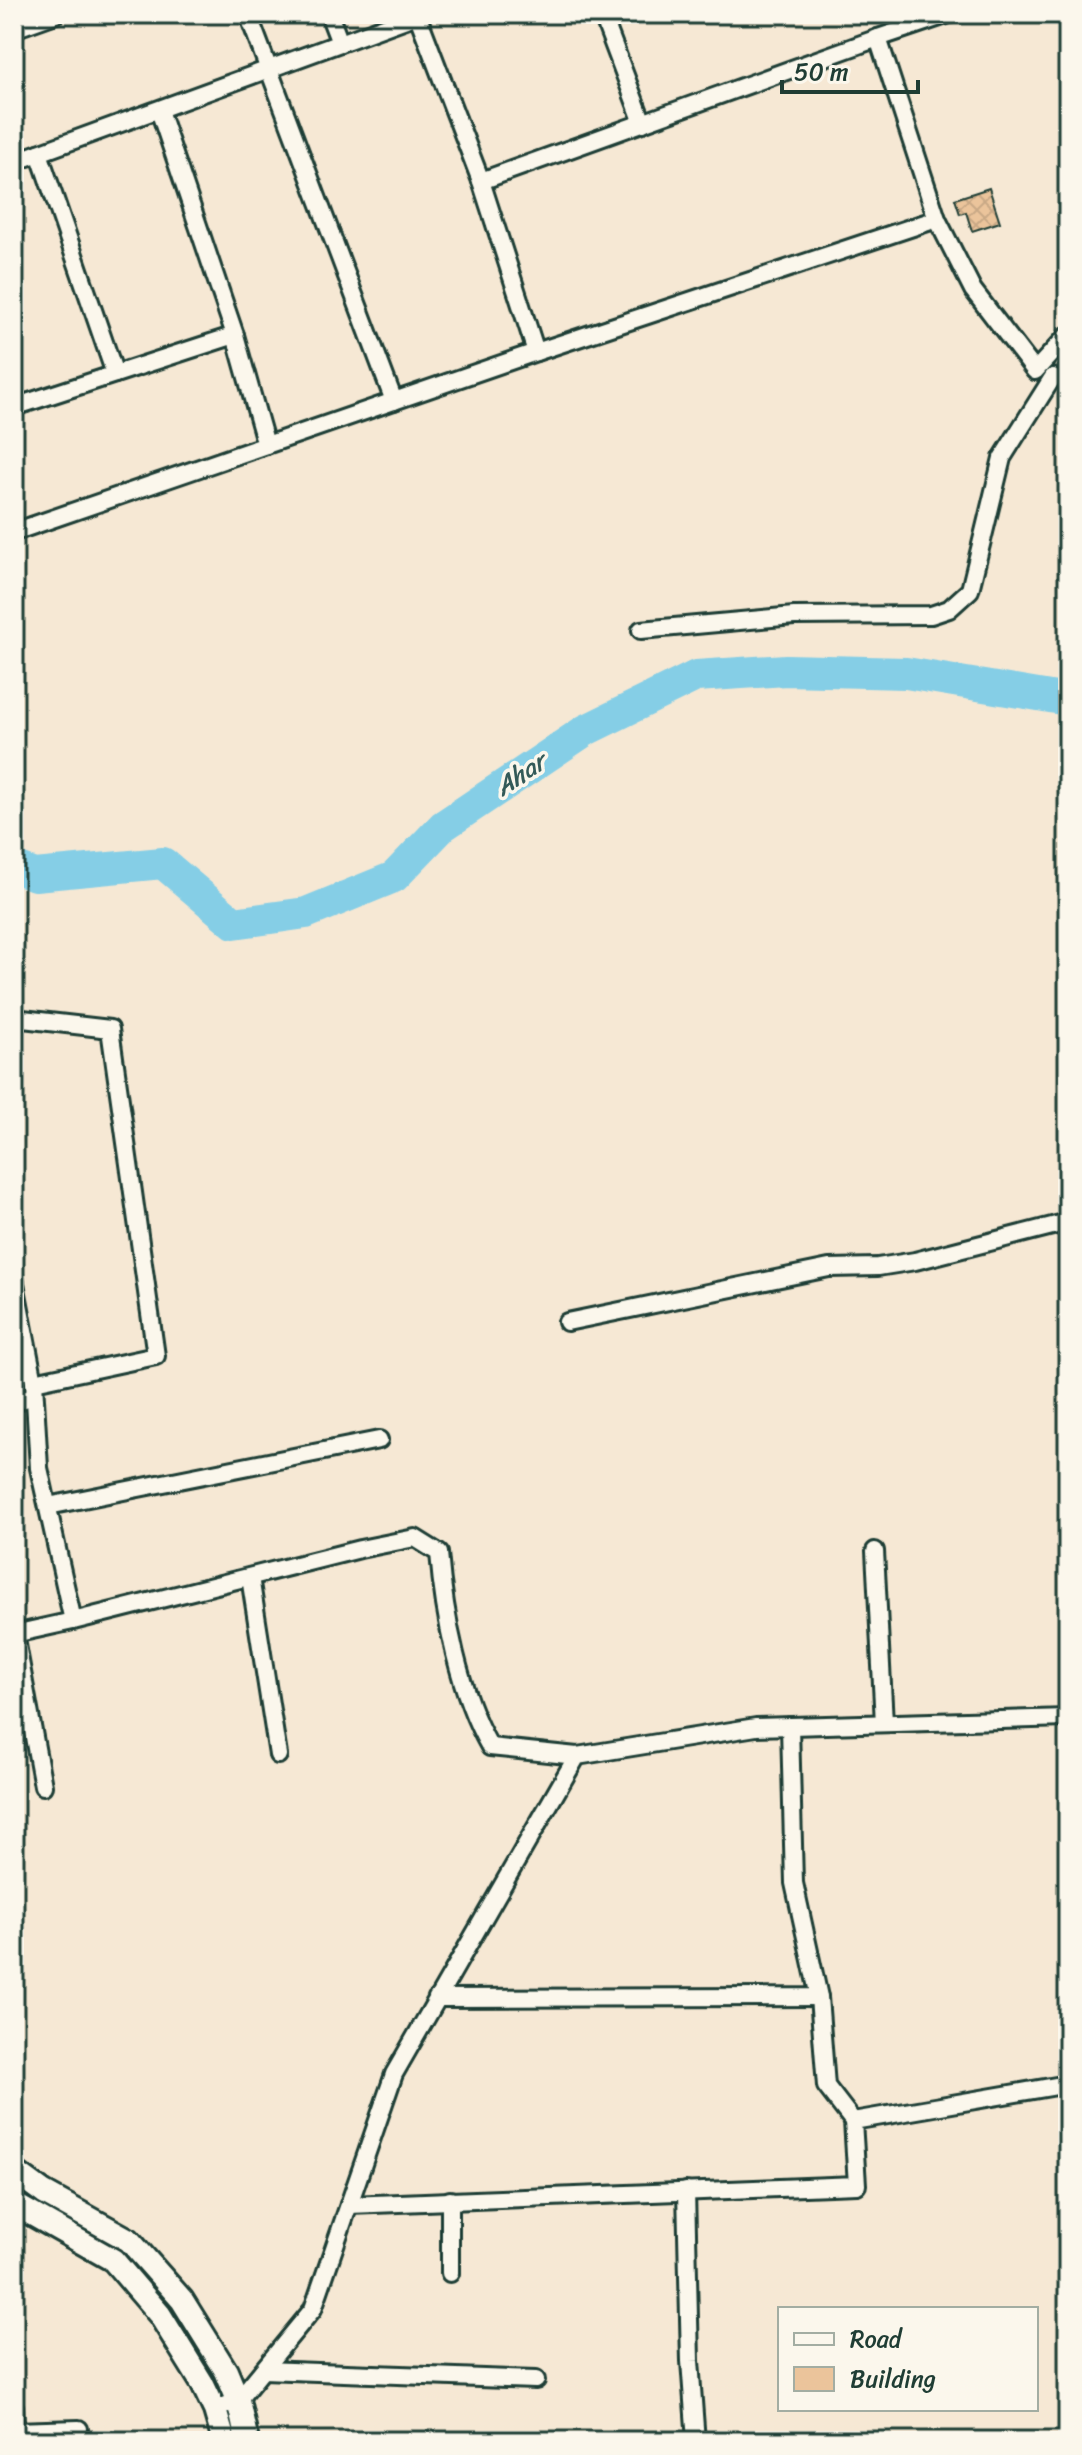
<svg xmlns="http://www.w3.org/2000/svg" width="1082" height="2455" font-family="Sriracha,sans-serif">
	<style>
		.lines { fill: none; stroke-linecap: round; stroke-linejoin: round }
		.river { stroke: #85cee6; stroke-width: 32 }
		.building { fill: url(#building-cross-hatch); stroke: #1f3d34; stroke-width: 2 }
		.minor-casing { stroke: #1f3d34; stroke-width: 22 }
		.secondary-casing { stroke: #1f3d34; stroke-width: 28 }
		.minor { stroke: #fbf7ec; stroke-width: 16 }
		.secondary { stroke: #fbf7ec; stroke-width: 22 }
		.labels { text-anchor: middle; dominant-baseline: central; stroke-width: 7; stroke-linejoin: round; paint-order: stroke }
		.water-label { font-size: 26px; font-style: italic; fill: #335a58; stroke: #fbf7ec }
	</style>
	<defs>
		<pattern id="building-cross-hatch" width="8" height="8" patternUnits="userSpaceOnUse" patternTransform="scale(2)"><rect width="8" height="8" fill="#ebc49b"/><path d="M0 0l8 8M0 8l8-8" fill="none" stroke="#c9a986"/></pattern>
	</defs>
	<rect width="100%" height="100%" fill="#f6e8d4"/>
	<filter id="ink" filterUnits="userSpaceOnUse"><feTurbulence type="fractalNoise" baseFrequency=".0125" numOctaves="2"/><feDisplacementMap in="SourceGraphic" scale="16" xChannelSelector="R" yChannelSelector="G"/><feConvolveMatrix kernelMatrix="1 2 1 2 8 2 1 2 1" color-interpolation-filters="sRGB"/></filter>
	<g filter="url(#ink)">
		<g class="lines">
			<path class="river" d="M14,867L35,875L163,863L234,923L306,913L394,877L443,826L586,730L696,676L786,670L906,673L1068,700"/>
		</g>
		<path class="building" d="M989,188L1000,222L972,231L966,212L960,214L955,199Z"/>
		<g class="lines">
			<defs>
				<g id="minor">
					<path d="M248,14L394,401"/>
					<path d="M329,14L340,43"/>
					<path d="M417,14L481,181L536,352"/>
					<path d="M602,14L643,123"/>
					<path d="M949,14L878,38L937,219L973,290L1035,371L1068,335"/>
					<path d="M14,29L56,14"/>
					<path d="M39,153L115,374"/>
					<path d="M14,162L417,15"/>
					<path d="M481,181L878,38"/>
					<path d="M235,335L266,445"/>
					<path d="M14,407L235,335L159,110"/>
					<path d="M14,532L536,352L937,219"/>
					<path d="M641,630L794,616L931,615L949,609L970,590L1002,458L1053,377"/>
					<path d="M14,1018L110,1029L156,1356L34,1382"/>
					<path d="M14,1278L34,1382L39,1468L73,1621L14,1634"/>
					<path d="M567,1322L829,1268L878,1267L915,1261L1068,1222"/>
					<path d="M14,1402L34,1396"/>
					<path d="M48,1506L379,1440"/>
					<path d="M875,1551L884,1723"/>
					<path d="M250,1577L278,1755"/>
					<path d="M73,1621L360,1549L415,1538L439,1553C444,1615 459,1693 490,1747L577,1756"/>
					<path d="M15,1634L43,1786"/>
					<path d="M819,1997L826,2086L853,2121"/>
					<path d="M437,1998L819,1997L794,1883L790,1726"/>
					<path d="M686,2191L690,2361L696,2441"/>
					<path d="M349,2205L857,2185L853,2121L1068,2084"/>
					<path d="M450,2273V2200"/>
					<path d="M263,2370L536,2380"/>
					<path d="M14,2407L15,2430"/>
					<path d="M215,2410L238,2400L313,2309L394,2074L577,1756L756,1727L1068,1718"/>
					<path d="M14,2431L79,2429"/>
				</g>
				<g id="secondary">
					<path d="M14,2171L44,2193L129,2240L182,2300L226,2371L238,2400L247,2441"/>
					<path d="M14,2204L113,2260L160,2315L202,2383L215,2410L224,2441"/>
				</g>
			</defs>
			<use href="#minor" class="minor-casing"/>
			<use href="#secondary" class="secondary-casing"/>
			<use href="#minor" class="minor"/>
			<use href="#secondary" class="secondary"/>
		</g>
	</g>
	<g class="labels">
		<g class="water-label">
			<text transform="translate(520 774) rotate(-34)">Ahar</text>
		</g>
	</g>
	<rect width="1082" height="2455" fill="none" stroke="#fbf7ec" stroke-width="48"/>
	<rect x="24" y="24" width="1034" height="2407" fill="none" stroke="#1f3d34" stroke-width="3" filter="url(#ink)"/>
	<rect x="778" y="2307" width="260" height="104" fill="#fbf7ec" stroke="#a3ada2" stroke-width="2"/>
	<rect x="794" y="2333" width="40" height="12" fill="#fbf7ec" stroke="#a3ada2" stroke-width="2"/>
	<text x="850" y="2347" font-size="24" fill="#1f3d34">Road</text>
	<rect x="794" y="2367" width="40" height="24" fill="#ebc49b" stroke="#a3ada2" stroke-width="2"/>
	<text x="850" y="2387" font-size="24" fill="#1f3d34">Building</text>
	<path d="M782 80v12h136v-12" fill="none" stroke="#1f3d34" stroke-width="4"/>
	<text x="794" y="80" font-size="24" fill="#1f3d34" stroke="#fbf7ec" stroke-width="6" paint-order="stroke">50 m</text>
</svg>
